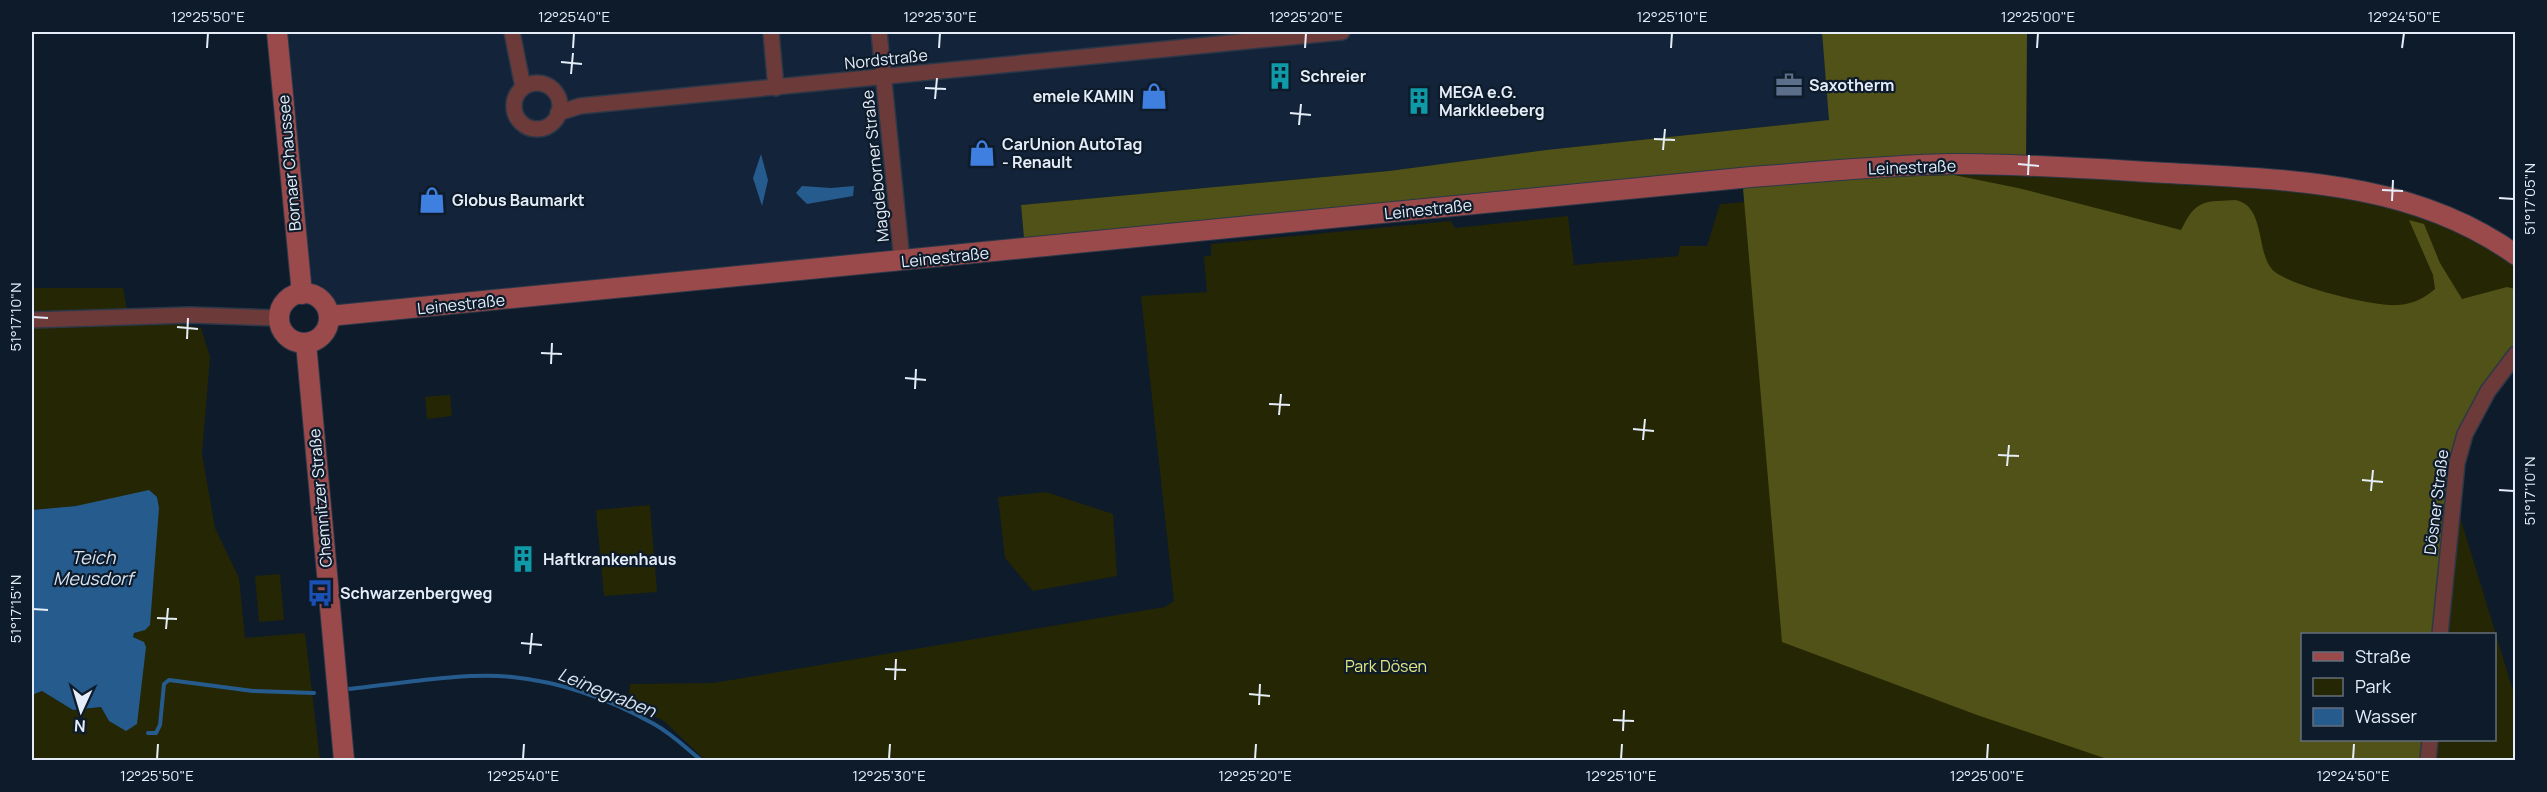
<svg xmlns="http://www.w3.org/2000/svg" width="2547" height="792" font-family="Manrope,sans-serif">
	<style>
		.built { fill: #13243a }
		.green { fill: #252603; fill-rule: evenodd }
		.forest { fill: #505217 }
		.water { fill: #265b8d }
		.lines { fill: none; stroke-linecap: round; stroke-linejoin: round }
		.stream { stroke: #265b8d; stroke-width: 4 }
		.street-casing { stroke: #2c3848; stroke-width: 18 }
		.secondary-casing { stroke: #2c3848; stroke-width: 22 }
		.street { stroke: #6d3a3a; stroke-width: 15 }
		.secondary { stroke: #9a4a4b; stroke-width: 20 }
		.ticks { fill: none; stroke: #e4edf8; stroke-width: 2 }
		.labels { text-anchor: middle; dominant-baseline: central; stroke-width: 4.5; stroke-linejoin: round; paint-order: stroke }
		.street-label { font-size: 16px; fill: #e4edf8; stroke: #0e1b2b }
		.poi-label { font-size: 16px; font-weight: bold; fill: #e4edf8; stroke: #0e1b2b; text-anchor: start }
		.park-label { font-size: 16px; fill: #e3e77e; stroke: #0e1b2b }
		.water-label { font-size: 18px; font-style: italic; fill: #d7e5f4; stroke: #0e1b2b }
		.neatline { fill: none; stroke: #e4edf8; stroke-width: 2 }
		.ticks-label { font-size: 15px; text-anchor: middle; fill: #e4edf8 }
	</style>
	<rect width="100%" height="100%" fill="#0e1b2b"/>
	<path class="built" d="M277,32H1822L1830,120L1546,150L1389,171L1021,205L1025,249L328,311L323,302L311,294Z"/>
	<g class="green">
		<path d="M1954,175L2128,178L2333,193L2433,217L2515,263V347L2484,385L2453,494L2515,697V760H705L664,721L628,705L630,684L713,683L1165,607L1174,601L1141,296L1207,292L1204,256H1211V244L1451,221L1455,228L1568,216L1574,265L1678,256L1680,246H1707L1720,204L1744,202L1743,188L1881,177ZM2302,634H2494V740H2302Z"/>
		<path d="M32,288H123L127,310L32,314Z"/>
		<path d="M168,323L201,328L210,357L202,454L215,528L239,578L245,638L305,633L320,760H32V695L42,691L73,710L101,707L109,721L138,639L133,637L137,630L76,506L32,510V328Z"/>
		<path d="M450,395L452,416L427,419L425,397Z"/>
		<path d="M1046,492L1113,514L1117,576L1033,591L1005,558L998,497Z"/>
		<path d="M650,505L657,592L604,596L596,510Z"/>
		<path d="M280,574L284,620L259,622L255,576Z"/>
	</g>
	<g class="forest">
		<path d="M1822,32H2027L2026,166L1954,164L1025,249L1021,205L1389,171L1546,150L1829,120Z"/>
		<path d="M1954,175L2018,188L2181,230C2190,213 2195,202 2217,201C2223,201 2230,200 2235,200C2267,205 2255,257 2275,272C2295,287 2374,307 2398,305C2414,304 2424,298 2435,289L2433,275L2409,220L2424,224L2440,263L2462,299L2507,287L2515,289V347L2484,385L2459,434L2436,634H2302V740H2426L2424,760H2110L1977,715L1782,642L1743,188L1881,177Z"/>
	</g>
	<g class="water">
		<path d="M761,154L768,180L762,206L753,178Z"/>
		<path d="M802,186L831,188L854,186L853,196L807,204L796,193Z"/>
		<path d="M149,490L157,497L159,508L150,625L145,630L134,633L133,637L144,642L146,647L137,724L126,731L109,721L101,707L73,710L42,691L32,695V510L76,506Z"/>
	</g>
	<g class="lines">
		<g class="stream">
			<path d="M348,689C398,684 464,672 512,677C562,682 611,700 654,724C672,734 686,748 701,760"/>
			<path d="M148,733H156L160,725L164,684L169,680L253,691L314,693"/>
		</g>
		<defs>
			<g id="street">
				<path d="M512,32L523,87"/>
				<path d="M771,32L776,88"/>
				<path d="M879,32L902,261"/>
				<circle cx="537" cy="106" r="23"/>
				<path d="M558,113L580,106L1342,32"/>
				<path d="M32,320L190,315L278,318"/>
				<path d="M2440,634L2457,463L2465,434L2488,391L2516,354"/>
				<path d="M2428,760L2430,740"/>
			</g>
			<g id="secondary">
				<path d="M277,32L302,294"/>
				<circle cx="304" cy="318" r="25"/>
				<path d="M329,316L1751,177C1819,172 1887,165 1955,164C2026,164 2097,169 2168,173C2290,180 2413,181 2516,255"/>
				<path d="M306,343L344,760"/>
			</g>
		</defs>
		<use href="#street" class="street-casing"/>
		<use href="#secondary" class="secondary-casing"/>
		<use href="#street" class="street"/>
		<use href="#secondary" class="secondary"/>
	</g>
	<path class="ticks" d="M207,48L208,33M573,48L574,33M939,48L940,33M1305,48L1306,33M1671,48L1672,33M2037,48L2038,33M2402,48L2404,33M561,62L582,64M571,74L573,53M925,88L946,89M935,99L937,78M1290,113L1311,115M1299,125L1301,104M1654,139L1675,140M1663,150L1665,129M2018,164L2039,166M2028,175L2029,155M2382,190L2403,191M2499,198L2514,199M2392,201L2393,180M33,317L48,318M177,327L198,329M187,339L188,318M541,353L562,354M551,364L552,343M905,378L926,380M915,389L916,369M1269,404L1290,405M1279,415L1281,394M1633,429L1654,431M1643,440L1645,419M1998,455L2019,456M2007,466L2009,445M2362,480L2383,482M2499,490L2514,491M2371,491L2373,470M33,609L48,610M157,618L177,619M166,629L168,608M521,643L542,645M530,654L532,633M885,669L906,670M895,680L896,659M1249,694L1270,696M1259,705L1260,684M1613,720L1634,721M1623,731L1624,710M157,759L158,744M523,759L524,744M889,759L890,744M1255,759L1256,744M1621,759L1622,744M1987,759L1988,744M2353,759L2354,744"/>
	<defs>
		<symbol id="building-bare" viewBox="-9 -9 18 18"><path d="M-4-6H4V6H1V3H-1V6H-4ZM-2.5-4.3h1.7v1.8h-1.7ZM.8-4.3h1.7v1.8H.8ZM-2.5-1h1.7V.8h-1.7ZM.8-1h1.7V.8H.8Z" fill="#0f9aa8" stroke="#0e1b2b" stroke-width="2.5" paint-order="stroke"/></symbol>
		<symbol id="office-bare" viewBox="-9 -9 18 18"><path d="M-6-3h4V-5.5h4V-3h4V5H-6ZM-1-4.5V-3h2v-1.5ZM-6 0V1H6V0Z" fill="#5c6f8a" stroke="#0e1b2b" stroke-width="2.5" paint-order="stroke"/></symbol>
		<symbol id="shop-bare" viewBox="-9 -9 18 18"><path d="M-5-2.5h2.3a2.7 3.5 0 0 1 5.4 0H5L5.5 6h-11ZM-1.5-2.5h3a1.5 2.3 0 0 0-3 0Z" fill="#3f7fe0" stroke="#0e1b2b" stroke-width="2.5" paint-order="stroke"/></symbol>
		<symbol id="bus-bare" viewBox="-9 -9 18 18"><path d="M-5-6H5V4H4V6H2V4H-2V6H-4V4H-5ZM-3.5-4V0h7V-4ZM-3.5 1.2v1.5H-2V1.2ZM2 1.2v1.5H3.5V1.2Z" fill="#1a4fb4" stroke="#0e1b2b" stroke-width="2.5" paint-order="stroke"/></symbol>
	</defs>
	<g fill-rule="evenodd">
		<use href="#building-bare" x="1261" y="57" width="38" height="38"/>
		<use href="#office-bare" x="1770" y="66" width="38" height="38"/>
		<use href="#shop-bare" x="1135" y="77" width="38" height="38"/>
		<use href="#building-bare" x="1400" y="82" width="38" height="38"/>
		<use href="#shop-bare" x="963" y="134" width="38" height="38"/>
		<use href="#shop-bare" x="413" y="181" width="38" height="38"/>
		<use href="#building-bare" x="504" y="540" width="38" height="38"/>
		<use href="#bus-bare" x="301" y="574" width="38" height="38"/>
	</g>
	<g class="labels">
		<g class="street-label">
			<text transform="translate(886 59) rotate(-6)">Nordstraße</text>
			<text transform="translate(289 163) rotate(-95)">Bornaer Chaussee</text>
			<text transform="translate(875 166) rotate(-96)">Magdeborner Straße</text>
			<text transform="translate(1912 167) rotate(-2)">Leinestraße</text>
			<text transform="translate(1428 209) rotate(-6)">Leinestraße</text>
			<text transform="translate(945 257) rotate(-6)">Leinestraße</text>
			<text transform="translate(461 304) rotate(-6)">Leinestraße</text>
			<text transform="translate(320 498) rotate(-95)">Chemnitzer Straße</text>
			<text transform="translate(2436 502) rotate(-83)">Dösner Straße</text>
		</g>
		<g class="poi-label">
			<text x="1300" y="76">Schreier</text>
			<text x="1809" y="85">Saxotherm</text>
			<text x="1439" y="92">MEGA e.G.<tspan x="1439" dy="18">Markkleeberg</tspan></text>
			<text x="1134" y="96" text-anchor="end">emele KAMIN</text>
			<text x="1002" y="144">CarUnion AutoTag<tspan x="1002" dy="18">- Renault</tspan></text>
			<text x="452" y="200">Globus Baumarkt</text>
			<text x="543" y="559">Haftkrankenhaus</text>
			<text x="340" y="593">Schwarzenbergweg</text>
		</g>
		<g class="park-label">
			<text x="1386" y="666">Park Dösen</text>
		</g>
		<g class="water-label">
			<text x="93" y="557">Teich<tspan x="93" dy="21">Meusdorf</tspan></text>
			<text transform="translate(607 692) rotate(22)">Leinegraben</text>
		</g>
	</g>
	<rect width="2547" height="792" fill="none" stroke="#0e1b2b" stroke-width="66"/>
	<rect x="2301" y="633" width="195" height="108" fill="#0e1b2b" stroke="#646f7d" stroke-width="1.5"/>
	<rect x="2313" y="652" width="30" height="9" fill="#9a4a4b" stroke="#646f7d" stroke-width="1.5"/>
	<text x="2355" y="663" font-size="18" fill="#e4edf8">Straße</text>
	<rect x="2313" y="678" width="30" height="18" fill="#252603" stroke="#646f7d" stroke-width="1.5"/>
	<text x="2355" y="693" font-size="18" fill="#e4edf8">Park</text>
	<rect x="2313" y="708" width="30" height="18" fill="#265b8d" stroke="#646f7d" stroke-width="1.5"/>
	<text x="2355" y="723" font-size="18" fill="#e4edf8">Wasser</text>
	<g transform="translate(81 711) rotate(184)" stroke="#0e1b2b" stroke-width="4.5" paint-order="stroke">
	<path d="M0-4.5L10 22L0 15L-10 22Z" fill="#e4edf8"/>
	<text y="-9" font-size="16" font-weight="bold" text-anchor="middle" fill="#e4edf8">N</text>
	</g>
	<rect x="33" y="33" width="2481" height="726" class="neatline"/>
	<g class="ticks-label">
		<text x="208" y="22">12°25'50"E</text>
		<text x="574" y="22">12°25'40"E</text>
		<text x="940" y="22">12°25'30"E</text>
		<text x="1306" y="22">12°25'20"E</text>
		<text x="1672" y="22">12°25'10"E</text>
		<text x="2038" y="22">12°25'00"E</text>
		<text x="2404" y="22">12°24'50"E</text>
		<text transform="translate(2530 199) rotate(-90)" y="5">51°17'05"N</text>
		<text transform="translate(16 317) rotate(-90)" y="5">51°17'10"N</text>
		<text transform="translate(2530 491) rotate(-90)" y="5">51°17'10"N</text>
		<text transform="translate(16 609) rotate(-90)" y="5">51°17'15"N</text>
		<text x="157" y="781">12°25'50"E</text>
		<text x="523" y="781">12°25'40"E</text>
		<text x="889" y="781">12°25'30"E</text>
		<text x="1255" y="781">12°25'20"E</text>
		<text x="1621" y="781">12°25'10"E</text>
		<text x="1987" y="781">12°25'00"E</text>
		<text x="2353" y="781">12°24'50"E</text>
	</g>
</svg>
